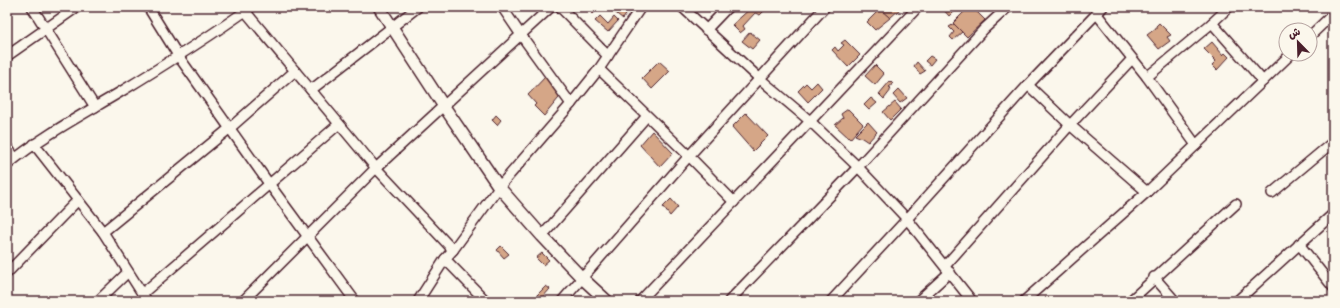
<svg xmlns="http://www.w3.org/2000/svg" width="1340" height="308" font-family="Pangolin,'Playpen Sans Arabic',sans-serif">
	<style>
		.building { fill: #d5a687; stroke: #4a1f2b }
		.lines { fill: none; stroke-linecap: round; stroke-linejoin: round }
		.minor-casing { stroke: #4a1f2b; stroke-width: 12 }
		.tertiary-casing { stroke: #4a1f2b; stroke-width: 14 }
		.minor { stroke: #fbf7ec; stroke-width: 9 }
		.tertiary { stroke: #fbf7ec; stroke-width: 11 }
	</style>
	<rect width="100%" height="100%" fill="#fbf7ec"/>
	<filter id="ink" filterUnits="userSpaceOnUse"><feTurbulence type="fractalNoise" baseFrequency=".025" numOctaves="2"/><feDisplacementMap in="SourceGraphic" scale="8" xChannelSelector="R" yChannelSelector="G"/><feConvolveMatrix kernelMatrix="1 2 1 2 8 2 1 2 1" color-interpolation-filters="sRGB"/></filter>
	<g filter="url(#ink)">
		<g class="building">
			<path d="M586,7H600L593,14Z"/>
			<path d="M615,7H628L630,9L623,19L612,10Z"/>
			<path d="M752,7H760L764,11L760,15L755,13L743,26L745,29L740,33L732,25Z"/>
			<path d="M876,7H900L901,8L890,18Z"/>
			<path d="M941,7H958L949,16Z"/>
			<path d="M969,7H972L985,20L967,37L953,23Z"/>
			<path d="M880,9L890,18L875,30L867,22Z"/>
			<path d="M600,16L608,24L614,17L618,21L608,32L595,21Z"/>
			<path d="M1159,23L1171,35L1167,37L1170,41L1159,49L1147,35L1156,28V26Z"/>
			<path d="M954,24L962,32L953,40L950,37L954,32L949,27Z"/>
			<path d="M750,32L760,40L752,49L742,41Z"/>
			<path d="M845,40L860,55L848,67L832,50L835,47L838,51L844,45L841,43Z"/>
			<path d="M1212,42L1223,55L1225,53L1229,57L1217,70L1212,65L1216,61L1204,49Z"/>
			<path d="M930,56L935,59L930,65L925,61Z"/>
			<path d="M659,61L670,71L652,89L642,78Z"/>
			<path d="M917,62L925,71L920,74L914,66Z"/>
			<path d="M875,65L884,74L875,85L865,76Z"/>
			<path d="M547,75L563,93L544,116L534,106L536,104L528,95Z"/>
			<path d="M890,81L893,84L889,87L891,88L889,90H891L884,99L879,94Z"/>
			<path d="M817,82L822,88L808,102L798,91L806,83L811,88Z"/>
			<path d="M899,89L907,98L900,103L893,95Z"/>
			<path d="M871,98L877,103L869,110L864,105Z"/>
			<path d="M895,102L901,109L890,120L883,112Z"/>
			<path d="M848,109L863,124L850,139L835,125L843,118L841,114Z"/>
			<path d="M746,113L768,136L753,151L732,127Z"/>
			<path d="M496,115L501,120L497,125L492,120Z"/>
			<path d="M868,122L877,132L868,142L862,138L855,135Z"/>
			<path d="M652,131L673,153L660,167L640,145Z"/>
			<path d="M671,199L678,207L670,216L663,207Z"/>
			<path d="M501,246L509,254L504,258L497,250Z"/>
			<path d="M542,253L549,260L543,265L536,258Z"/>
			<path d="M546,286L550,289L541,299L537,295Z"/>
		</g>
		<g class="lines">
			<defs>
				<g id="minor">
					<path d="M32,7L95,107"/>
					<path d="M148,7L179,57L270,185L355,301"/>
					<path d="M502,7L521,35L571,104"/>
					<path d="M560,7L608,56"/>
					<path d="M682,7L759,78L810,121L858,167L907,219L972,301"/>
					<path d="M245,11L376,168L453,250"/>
					<path d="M1096,13L1147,77L1196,145"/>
					<path d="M1212,23L1263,81"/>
					<path d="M706,30L728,7"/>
					<path d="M1310,36L1333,14"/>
					<path d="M7,56L77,7"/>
					<path d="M599,69L689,156L734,202"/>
					<path d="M1147,77L1212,23L1229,7"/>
					<path d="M1028,85L1070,125L1147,192"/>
					<path d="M311,90L418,7"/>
					<path d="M34,144L103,232L147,301"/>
					<path d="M7,147L15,158"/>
					<path d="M7,165C41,137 80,116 117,94C163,66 208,38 251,7"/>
					<path d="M1272,193L1333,142"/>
					<path d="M103,232L230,128L295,71"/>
					<path d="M542,236L647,116"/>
					<path d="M1299,244L1333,287"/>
					<path d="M445,259L486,301"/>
					<path d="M945,266L1070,125L1132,59"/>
					<path d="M7,273L78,200"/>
					<path d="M1154,277L1175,301"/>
					<path d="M143,293L339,124"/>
					<path d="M98,301L128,272"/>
					<path d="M243,301L376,168L551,7"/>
					<path d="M418,301L445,259L453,250L499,187L571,104L599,69L641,7"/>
					<path d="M562,301L689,156L825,7"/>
					<path d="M640,301L918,7"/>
					<path d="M729,301L858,167L984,29L1008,7"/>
					<path d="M831,301L907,219L1028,85L1103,7"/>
					<path d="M918,301L950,272"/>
					<path d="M1024,301L1147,192L1291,54"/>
					<path d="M1130,301L1236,204"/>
					<path d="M1237,301L1333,214"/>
				</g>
				<path id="tertiary" d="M379,7L443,105L499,187L542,236L582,278L607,301"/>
			</defs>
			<use href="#minor" class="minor-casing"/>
			<use href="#tertiary" class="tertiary-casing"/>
			<use href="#minor" class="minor"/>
			<use href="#tertiary" class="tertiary"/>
		</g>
	</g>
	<rect width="1340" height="308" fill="none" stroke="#fbf7ec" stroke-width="24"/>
	<rect x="12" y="12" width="1316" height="284" fill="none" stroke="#4a1f2b" stroke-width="1.5" filter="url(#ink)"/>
	<g transform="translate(1298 42) rotate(337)"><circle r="19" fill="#fbf7ec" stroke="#b4a19f"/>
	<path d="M0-3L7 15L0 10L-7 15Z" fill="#4a1f2b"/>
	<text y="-6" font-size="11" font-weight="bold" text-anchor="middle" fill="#4a1f2b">ش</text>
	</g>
</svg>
